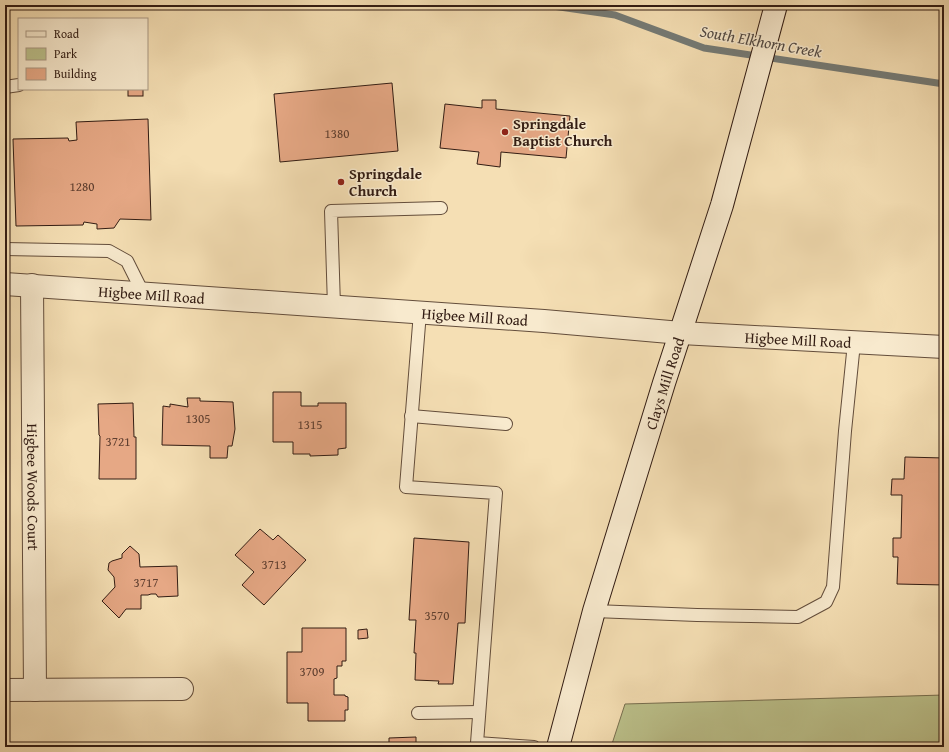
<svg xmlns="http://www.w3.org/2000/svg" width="949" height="752" font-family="'Gentium Book Plus',serif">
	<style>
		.green { fill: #bcc28c; stroke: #776f50 }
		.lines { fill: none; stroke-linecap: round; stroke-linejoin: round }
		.stream { stroke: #757b76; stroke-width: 7 }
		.building { fill: #e6a885; stroke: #321c13 }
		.service-casing { stroke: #634d3b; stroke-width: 14 }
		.minor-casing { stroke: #634d3b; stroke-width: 24 }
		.secondary-casing { stroke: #321c13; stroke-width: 24 }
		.service { stroke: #f8eace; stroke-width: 12 }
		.minor { stroke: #f8eace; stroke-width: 22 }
		.secondary { stroke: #f8eace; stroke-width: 22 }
		.poi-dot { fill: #8f2418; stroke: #f8eace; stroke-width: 1.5 }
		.labels { text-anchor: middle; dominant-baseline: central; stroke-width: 3; stroke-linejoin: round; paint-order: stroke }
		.number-label { font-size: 13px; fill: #5f3f30 }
		.poi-label { font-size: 15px; font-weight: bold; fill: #321c13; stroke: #f8eace; text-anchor: start }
		.street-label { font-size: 15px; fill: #321c13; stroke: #f8eace }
		.water-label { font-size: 16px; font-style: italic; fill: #534b45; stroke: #f8eace }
	</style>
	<rect width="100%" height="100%" fill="#f5dfb4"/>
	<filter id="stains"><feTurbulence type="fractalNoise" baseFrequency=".005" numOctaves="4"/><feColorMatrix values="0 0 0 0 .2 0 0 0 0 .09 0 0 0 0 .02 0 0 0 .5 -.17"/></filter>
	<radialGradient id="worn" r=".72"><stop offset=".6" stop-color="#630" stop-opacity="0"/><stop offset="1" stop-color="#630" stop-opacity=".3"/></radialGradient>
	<path class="green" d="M944,695V747H611L625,704Z"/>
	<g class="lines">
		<path class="stream" d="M531,5L553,6L615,15L704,48L944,84"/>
	</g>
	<g class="building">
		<path d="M392,83L398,151L280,162L274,94Z"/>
		<rect x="128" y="89" width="15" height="7"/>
		<path d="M482,100H496V109L570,116L566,158L501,152L500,167L477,164L479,152L440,148L445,104L482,108Z"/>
		<path d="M148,119L151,220L120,219L114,228L97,229V224L84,222L83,225L16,226L13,139L68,138L69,141L77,140L76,122Z"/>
		<path d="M273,392H301V406H318V403H346V448L338,449V455L310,456V454H293V442H273Z"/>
		<path d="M187,398H200V401L233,402L235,429L232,446H228L227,458H210V446L162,445L163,406L170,407V404L188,407Z"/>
		<path d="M133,403L134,437H136V479H99L100,436L99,435L98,404Z"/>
		<path d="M905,457L944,458V585L897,584L898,557H893V538H901L902,495H891L892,479H904Z"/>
		<path d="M260,529L273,540L278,535L306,560L264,605L242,585L254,572L235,555Z"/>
		<path d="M414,538L469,542L465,623H458L453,684H438L439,681L415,680L416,653H414L416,620H409Z"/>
		<path d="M130,546L139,554L140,567L177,566L178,596L158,597L156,594H151L148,595H141V609H126L119,618L102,601L115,587L114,577L108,570L109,563L112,561L122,558V554Z"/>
		<path d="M302,628H346V661H342V666H337V678L334,679V695H345V696L348,697V710H345V721H308V703H287V652H302Z"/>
		<path d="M367,629L368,638L358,639V630Z"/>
		<path d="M416,737V747H389V738Z"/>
	</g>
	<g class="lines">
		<defs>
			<g id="service">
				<path d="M5,87L19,85"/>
				<path d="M5,249L109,251L127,261L143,293"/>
				<path d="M334,306L331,211L441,208"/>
				<path d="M420,312L406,487L496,493L477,743L534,747"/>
				<path d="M411,416L506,424"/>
				<path d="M594,611L697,615L798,617L826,602L833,587L845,431L854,343"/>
				<path d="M418,713L479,712"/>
			</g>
			<g id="minor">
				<path id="s1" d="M5,284L544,321L681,333L944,347"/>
				<path id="s2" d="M32,285L35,690"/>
				<path d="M5,690L182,689"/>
			</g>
			<g id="secondary">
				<path id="s3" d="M558,747L594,611L664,383L722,205L776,5"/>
			</g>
		</defs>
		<use href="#service" class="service-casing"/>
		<use href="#minor" class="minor-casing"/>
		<use href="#secondary" class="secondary-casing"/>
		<use href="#service" class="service"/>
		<use href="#minor" class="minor"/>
		<use href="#secondary" class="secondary"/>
	</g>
	<g class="poi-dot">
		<circle cx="505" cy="132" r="4"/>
		<circle cx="341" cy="182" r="4"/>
	</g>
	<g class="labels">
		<g class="number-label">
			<text x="337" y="133">1380</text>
			<text x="82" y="186">1280</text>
			<text x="198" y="418">1305</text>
			<text x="310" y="424">1315</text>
			<text x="118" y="441">3721</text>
			<text x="274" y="564">3713</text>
			<text x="146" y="582">3717</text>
			<text x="437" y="615">3570</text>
			<text x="312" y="671">3709</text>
		</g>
		<g class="poi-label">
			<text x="513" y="123">Springdale<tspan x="513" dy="17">Baptist Church</tspan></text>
			<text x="349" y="173">Springdale<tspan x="349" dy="17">Church</tspan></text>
		</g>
		<g class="street-label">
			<text stroke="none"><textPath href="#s1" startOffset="147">Higbee Mill Road</textPath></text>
			<text stroke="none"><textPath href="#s1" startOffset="471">Higbee Mill Road</textPath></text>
			<text stroke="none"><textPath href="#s1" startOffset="795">Higbee Mill Road</textPath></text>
			<text stroke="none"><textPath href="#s3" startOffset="379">Clays Mill Road</textPath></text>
			<text stroke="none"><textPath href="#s2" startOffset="202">Higbee Woods Court</textPath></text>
		</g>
		<g class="water-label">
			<text transform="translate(761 41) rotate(10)">South Elkhorn Creek</text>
		</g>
	</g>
	<rect width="949" height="752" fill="none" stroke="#f5dfb4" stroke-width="20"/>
	<rect x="6" y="6" width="937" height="740" fill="none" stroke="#321c13" stroke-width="2"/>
	<rect x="10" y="10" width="929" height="732" fill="none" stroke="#321c13"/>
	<rect x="18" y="18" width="130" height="72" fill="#f8eace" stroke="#a99883"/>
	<rect x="26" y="31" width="20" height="6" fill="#f8eace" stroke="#a99883"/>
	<text x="54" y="38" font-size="12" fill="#321c13">Road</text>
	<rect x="26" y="48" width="20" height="12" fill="#bcc28c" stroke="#a99883"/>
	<text x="54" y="58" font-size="12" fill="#321c13">Park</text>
	<rect x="26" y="68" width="20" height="12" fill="#e6a885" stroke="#a99883"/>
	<text x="54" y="78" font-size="12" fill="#321c13">Building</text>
	<rect width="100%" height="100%" filter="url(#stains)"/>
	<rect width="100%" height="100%" fill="url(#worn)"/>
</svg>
